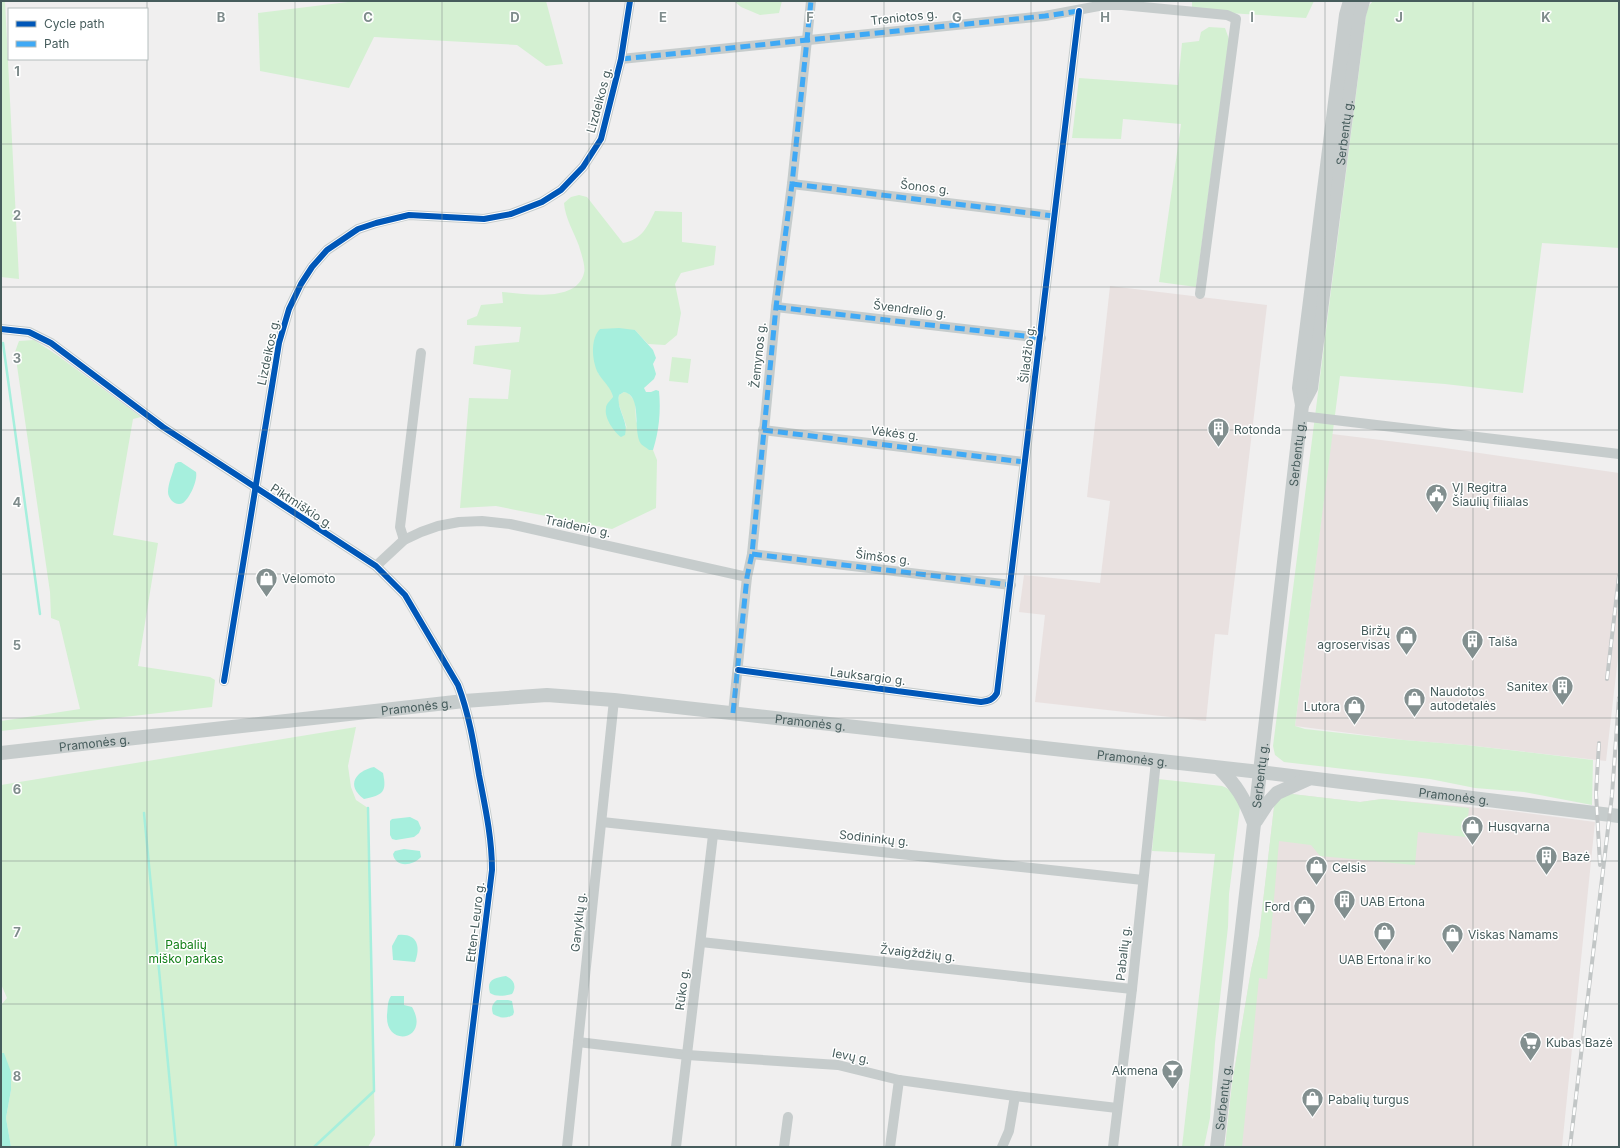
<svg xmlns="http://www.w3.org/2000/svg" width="1620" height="1148" font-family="Inter,sans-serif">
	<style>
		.commercial { fill: #e9e1e0 }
		.green { fill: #d4f0d2 }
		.water { fill: #a6efdd }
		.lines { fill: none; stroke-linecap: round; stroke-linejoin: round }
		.stream { stroke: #a6efdd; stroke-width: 2.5 }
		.minor { stroke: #c6cccc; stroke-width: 10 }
		.secondary { stroke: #c6cccc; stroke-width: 14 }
		.rail-casing { stroke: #c2c6c6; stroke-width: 4 }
		.rail { stroke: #fff; stroke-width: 2.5; stroke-dasharray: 8; stroke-linecap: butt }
		.quiet { stroke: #3fa9f5; stroke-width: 5; stroke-dasharray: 10 5; stroke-linecap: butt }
		.cycleway-casing { stroke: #fff; stroke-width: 8 }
		.cycleway { stroke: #0057b8; stroke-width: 6 }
		.grid { fill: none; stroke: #7f8c8c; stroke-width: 1; stroke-opacity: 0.55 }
		.labels { text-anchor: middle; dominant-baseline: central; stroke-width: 3; stroke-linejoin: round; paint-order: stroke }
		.street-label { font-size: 12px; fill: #465c5c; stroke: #fff }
		.poi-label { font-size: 12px; fill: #465c5c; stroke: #fff; text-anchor: start }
		.park-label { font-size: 12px; fill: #148019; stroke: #fff }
		.grid-label { font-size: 13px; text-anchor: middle; font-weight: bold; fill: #7f8c8c; stroke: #fff; stroke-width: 3; stroke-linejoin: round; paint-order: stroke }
	</style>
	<rect width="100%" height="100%" fill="#f0efef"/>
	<g class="commercial">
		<path d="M1110,286L1267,305L1228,635L1215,634L1206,721L1035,702L1045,615L1019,612L1024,575L1100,583L1110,501L1087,497Z"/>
		<path d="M1332,434L1438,447L1619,473V649L1606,761L1466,745L1404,740L1295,726Z"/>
		<path d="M1292,794L1360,802L1382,799L1511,811L1595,822L1562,1147H1225L1232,1084L1251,970L1259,936L1274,807Z"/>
	</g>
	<g class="green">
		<path d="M1,1H5L19,279L1,277Z"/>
		<path d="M356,1H546L563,64L546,66L517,45L374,37L349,88L260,71L258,13Z"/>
		<path d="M734,1H782L779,13L760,15L741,7Z"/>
		<path d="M1192,1H1314L1306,18L1229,13L1192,9Z"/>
		<path d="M1373,1H1619V248L1542,243L1523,393L1445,384L1340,376L1295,726L1305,729L1404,740L1466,745L1593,760L1592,805L1524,792L1475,788L1430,779L1284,762L1275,755L1273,746L1367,8Z"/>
		<path d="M1209,27L1225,28L1229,39L1196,287L1159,282L1181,124L1123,119L1121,139L1072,138L1079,78L1178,85L1182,43L1199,41L1201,32Z"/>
		<path d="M579,195L587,197L623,243C643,239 647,227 655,211L682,212V242L716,246L714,265L681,273L675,284L681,313L677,335L665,345L648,344L635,330L598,373L612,390L613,398L607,405L627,428L618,402L619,395L624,392L628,393L635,401L636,421L649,450H653L657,460L656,508L612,529L496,506L460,508L469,398L508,399L511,370L473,364L475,346L519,342L521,327L467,325V320L477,316L481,305L503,303L502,292C525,294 577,303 584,273C586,267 581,253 579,246C574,232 565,218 564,203L571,197Z"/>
		<path d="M34,340L57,355L141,417L133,419L113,535L158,543L138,666L210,677L215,680L212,707L1,731V721L80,709L59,621L51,618L50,592L15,352L19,341Z"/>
		<path d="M672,357L691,359L688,383L669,381Z"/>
		<path d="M356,727L348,766L351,787L356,800L368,808L375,1135L368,1147H11L6,1118L11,1090L4,1053H1V1005L7,998L1,984V785Z"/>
		<path d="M1158,779L1222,786C1233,790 1236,796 1240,807L1229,894L1228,927L1215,1043L1210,1118L1204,1147H1182L1215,854L1152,851Z"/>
		<path d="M1292,794L1360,802L1382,799L1469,808L1466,837L1418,832L1415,865L1320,856L1311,845L1279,841L1267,979L1259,978L1242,1147H1225L1232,1084L1251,970L1259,936L1274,807C1278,799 1283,796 1292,794Z"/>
	</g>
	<g class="water">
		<path d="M619,328L635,330L653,350L656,358L653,364L656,374L654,379L644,388L646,392H651L656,390L659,391C661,411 659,431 653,450H649C647,448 643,446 641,444C632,430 643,396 624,392L619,395C616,409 629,421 625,435L621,437C614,432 604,418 606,408C606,404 610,401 613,397C611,387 604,383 598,373C592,361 590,339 600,329Z"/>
		<path d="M178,462H181L196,472C198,480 190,498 183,503C176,507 168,499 168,492C168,483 173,473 175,464Z"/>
		<path d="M374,767L383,773C387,792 383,795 364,799C345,785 356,771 374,767Z"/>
		<path d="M410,817L418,821L421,828L419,833L414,837L396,840L392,839L390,835V821L392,819Z"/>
		<path d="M404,849L420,851L421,857C413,866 395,868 393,854L395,851Z"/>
		<path d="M398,935C417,933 421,946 415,962L393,960L392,946Z"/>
		<path d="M506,976C514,980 517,986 512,994C504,996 496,997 490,993C486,979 495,978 506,976Z"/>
		<path d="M391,996H404V1005L412,1007C431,1040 385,1049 387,1015C388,1008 387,1002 391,996Z"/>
		<path d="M497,1000H508L512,1001L514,1012L513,1015C505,1019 500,1018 493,1014C491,1007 492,1004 497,1000Z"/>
		<path d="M1,1053H4L11,1072V1090L6,1118L11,1147H1Z"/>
	</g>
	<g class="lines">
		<g class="stream">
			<path d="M3,343L40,614"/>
			<path d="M144,813L176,1147"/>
			<path d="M314,1147L374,1091L368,808"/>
		</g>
		<g class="minor">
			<path d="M621,59L1045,16L1104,5H1122L1227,15L1236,19L1200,294"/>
			<path d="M792,184L1054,216"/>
			<path d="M776,307L1041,338"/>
			<path d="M1,329L29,332L51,343L163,427L376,566L405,595L458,685C469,714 474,745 479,775C485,806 492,838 492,870L458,1147"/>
			<path d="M1301,416L1619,454"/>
			<path d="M763,430L1024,462"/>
			<path d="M404,540L400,527L421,353"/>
			<path d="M752,554L1011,585"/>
			<path d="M376,566L404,540L421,532L438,526L459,522L482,521L510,524L747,577"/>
			<path d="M738,670L981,702C989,701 993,700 997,693L1079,11"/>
			<path d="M224,681L279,343L289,309L301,284L312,267L327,250L358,229L376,223L409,215L484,219L511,214L542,202L561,190L583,167L601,139L621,59L630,1"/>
			<path d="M733,713L747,577L752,554L776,307L792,184L811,1"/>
			<path d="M602,822L1143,880"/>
			<path d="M701,942L1132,989"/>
			<path d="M578,1042L687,1055L838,1065L899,1080L1015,1096L1117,1108"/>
			<path d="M567,1147L614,700"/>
			<path d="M676,1147L713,835"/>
			<path d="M784,1147L788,1117"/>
			<path d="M890,1147L899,1080"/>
			<path d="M1002,1147L1009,1131L1015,1096"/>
			<path d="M1113,1147L1132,989L1156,761"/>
		</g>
		<g class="secondary">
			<path id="s1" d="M1302,405L1311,388L1359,15L1363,1"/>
			<path id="s2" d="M1,753L464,701L547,695L614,700L1260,772L1619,816"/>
			<path d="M1219,768C1237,786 1244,798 1253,821"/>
			<path d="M1256,821L1267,804L1277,793L1308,779"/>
			<path id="s3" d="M1217,1147L1302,405L1299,388L1346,15L1350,1"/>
		</g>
		<defs>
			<g id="rail">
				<path d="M1607,679L1619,576"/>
				<path d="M1599,743L1596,793L1600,865"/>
				<path d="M1570,1147L1612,795L1619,698"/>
			</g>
		</defs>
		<use href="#rail" class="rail-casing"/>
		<use href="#rail" class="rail"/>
		<g class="quiet">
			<path d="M621,59L1045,16L1079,11L1078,15"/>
			<path d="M792,184L1054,216"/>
			<path d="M776,307L1041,338"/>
			<path d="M763,430L1024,462"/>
			<path d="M752,554L1011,585"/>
			<path d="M733,713L747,577L752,554L776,307L792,184L811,1"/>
		</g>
		<defs>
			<g id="cycleway">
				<path d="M1,329L29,332L51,343L163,427L376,566L405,595L458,685C469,714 474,745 479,775C485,806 492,838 492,870L458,1147"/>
				<path d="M738,670L981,702C989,701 993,700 997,693L1079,11"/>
				<path d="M224,681L279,343L289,309L301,284L312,267L327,250L358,229L376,223L409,215L484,219L511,214L542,202L561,190L583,167L601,139L621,59L630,1"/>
			</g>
		</defs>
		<use href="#cycleway" class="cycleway-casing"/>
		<use href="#cycleway" class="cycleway"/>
	</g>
	<path class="grid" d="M147,1V1147M295,1V1147M442,1V1147M589,1V1147M736,1V1147M884,1V1147M1031,1V1147M1178,1V1147M1325,1V1147M1473,1V1147M1,144H1619M1,287H1619M1,430H1619M1,574H1619M1,718H1619M1,861H1619M1,1004H1619"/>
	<defs>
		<symbol id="building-pin" viewBox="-11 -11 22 30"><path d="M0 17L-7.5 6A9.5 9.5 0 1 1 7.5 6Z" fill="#828f8f" stroke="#fff"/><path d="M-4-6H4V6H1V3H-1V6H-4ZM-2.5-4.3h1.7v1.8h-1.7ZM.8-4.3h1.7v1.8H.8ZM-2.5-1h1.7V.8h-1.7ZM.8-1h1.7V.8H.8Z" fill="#fff"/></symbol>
		<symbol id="civic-pin" viewBox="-11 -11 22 30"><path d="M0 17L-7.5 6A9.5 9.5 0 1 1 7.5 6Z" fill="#828f8f" stroke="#fff"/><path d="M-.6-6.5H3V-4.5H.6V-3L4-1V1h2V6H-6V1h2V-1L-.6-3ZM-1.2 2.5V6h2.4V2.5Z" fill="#fff"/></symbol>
		<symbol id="shop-pin" viewBox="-11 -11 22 30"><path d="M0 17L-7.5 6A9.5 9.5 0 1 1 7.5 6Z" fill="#828f8f" stroke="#fff"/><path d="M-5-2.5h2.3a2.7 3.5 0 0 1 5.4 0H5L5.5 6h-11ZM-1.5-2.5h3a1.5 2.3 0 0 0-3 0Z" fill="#fff"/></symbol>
		<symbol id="supermarket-pin" viewBox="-11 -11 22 30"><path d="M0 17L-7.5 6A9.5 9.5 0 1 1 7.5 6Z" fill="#828f8f" stroke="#fff"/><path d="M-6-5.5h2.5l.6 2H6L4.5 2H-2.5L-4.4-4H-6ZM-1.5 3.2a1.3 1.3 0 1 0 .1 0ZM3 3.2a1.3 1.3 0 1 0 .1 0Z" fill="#fff"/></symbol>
		<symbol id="bar-pin" viewBox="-11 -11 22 30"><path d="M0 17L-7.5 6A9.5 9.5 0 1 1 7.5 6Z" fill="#828f8f" stroke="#fff"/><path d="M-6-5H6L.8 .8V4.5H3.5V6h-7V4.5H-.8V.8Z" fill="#fff"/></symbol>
	</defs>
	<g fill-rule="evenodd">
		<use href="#building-pin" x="1206" y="416" width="25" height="34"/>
		<use href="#civic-pin" x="1424" y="482" width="25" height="34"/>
		<use href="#shop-pin" x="254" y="566" width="25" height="34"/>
		<use href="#shop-pin" x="1394" y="624" width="25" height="34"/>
		<use href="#building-pin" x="1460" y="628" width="25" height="34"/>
		<use href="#building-pin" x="1550" y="674" width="25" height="34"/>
		<use href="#shop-pin" x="1402" y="686" width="25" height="34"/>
		<use href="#shop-pin" x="1342" y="694" width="25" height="34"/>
		<use href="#shop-pin" x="1460" y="814" width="25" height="34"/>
		<use href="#building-pin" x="1534" y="844" width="25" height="34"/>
		<use href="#shop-pin" x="1304" y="854" width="25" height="34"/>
		<use href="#building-pin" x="1332" y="888" width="25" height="34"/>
		<use href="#shop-pin" x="1292" y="894" width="25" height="34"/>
		<use href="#shop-pin" x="1372" y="920" width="25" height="34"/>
		<use href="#shop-pin" x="1440" y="922" width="25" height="34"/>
		<use href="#supermarket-pin" x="1518" y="1030" width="25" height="34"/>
		<use href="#bar-pin" x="1160" y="1058" width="25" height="34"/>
		<use href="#shop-pin" x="1300" y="1086" width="25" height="34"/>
	</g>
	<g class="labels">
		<g class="street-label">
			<text transform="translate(904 17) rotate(-6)">Treniotos g.</text>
			<text transform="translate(599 100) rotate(-75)">Lizdeikos g.</text>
			<text stroke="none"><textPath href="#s1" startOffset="277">Serbentų g.</textPath></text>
			<text transform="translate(925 187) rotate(7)">Šonos g.</text>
			<text transform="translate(910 309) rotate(7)">Švendrelio g.</text>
			<text transform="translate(268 352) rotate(-78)">Lizdeikos g.</text>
			<text transform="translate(1027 354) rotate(-83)">Šiladžio g.</text>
			<text transform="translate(758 355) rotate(-84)">Žemynos g.</text>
			<text transform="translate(895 433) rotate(7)">Vėkės g.</text>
			<text stroke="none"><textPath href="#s3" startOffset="698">Serbentų g.</textPath></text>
			<text transform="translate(302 506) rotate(33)">Piktmiškio g.</text>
			<text transform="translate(578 526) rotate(12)">Traidenio g.</text>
			<text transform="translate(883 557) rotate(7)">Šimšos g.</text>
			<text transform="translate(868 676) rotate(7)">Lauksargio g.</text>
			<text stroke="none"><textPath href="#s2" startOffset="418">Pramonės g.</textPath></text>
			<text stroke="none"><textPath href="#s2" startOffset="814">Pramonės g.</textPath></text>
			<text stroke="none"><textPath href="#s2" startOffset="94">Pramonės g.</textPath></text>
			<text stroke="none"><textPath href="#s2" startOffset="1138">Pramonės g.</textPath></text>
			<text stroke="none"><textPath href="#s3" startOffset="374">Serbentų g.</textPath></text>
			<text stroke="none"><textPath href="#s2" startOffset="1462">Pramonės g.</textPath></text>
			<text transform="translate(874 838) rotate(6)">Sodininkų g.</text>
			<text transform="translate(475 922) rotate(-83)">Etten-Leuro g.</text>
			<text transform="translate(578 922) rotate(-84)">Ganyklų g.</text>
			<text transform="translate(918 953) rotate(6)">Žvaigždžių g.</text>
			<text transform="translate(1123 953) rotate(-84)">Pabalių g.</text>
			<text transform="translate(682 989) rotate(-83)">Rūko g.</text>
			<text transform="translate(851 1056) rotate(11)">Ievų g.</text>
			<text stroke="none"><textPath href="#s3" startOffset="50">Serbentų g.</textPath></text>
		</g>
		<g class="poi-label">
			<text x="1234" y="429">Rotonda</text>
			<text x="1452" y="487">VĮ Regitra<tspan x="1452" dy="14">Šiaulių filialas</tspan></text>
			<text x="282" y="578">Velomoto</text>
			<text x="1390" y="630" text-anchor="end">Biržų<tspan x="1390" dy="14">agroservisas</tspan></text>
			<text x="1488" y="641">Talša</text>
			<text x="1548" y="686" text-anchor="end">Sanitex</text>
			<text x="1430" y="691">Naudotos<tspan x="1430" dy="14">autodetalės</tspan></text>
			<text x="1340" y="706" text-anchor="end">Lutora</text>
			<text x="1488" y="826">Husqvarna</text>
			<text x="1562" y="856">Bazė</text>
			<text x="1332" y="867">Celsis</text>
			<text x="1360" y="901">UAB Ertona</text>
			<text x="1290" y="906" text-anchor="end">Ford</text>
			<text x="1468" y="934">Viskas Namams</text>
			<text x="1385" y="959" text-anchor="middle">UAB Ertona ir ko</text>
			<text x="1546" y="1042">Kubas Bazė</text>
			<text x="1158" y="1070" text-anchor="end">Akmena</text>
			<text x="1328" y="1099">Pabalių turgus</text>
		</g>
		<g class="park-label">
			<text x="186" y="944">Pabalių<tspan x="186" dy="14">miško parkas</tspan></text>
		</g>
	</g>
	<g class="grid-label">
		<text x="221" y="22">B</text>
		<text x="368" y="22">C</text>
		<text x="515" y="22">D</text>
		<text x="663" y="22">E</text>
		<text x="810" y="22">F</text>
		<text x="957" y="22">G</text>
		<text x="1105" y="22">H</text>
		<text x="1252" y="22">I</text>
		<text x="1399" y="22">J</text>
		<text x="1546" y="22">K</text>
		<text x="17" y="76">1</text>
		<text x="17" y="220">2</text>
		<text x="17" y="363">3</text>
		<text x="17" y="507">4</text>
		<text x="17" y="650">5</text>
		<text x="17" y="794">6</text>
		<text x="17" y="937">7</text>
		<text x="17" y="1081">8</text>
	</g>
	<rect width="1620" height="1148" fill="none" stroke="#465c5c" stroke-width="4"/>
	<rect x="8" y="8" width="140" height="52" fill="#ffffff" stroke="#b5bebe"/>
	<rect x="16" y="21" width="20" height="6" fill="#0057b8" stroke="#b5bebe"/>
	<text x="44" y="28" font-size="12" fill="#465c5c">Cycle path</text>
	<rect x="16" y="41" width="20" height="6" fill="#3fa9f5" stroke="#b5bebe"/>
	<text x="44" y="48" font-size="12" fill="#465c5c">Path</text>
</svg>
